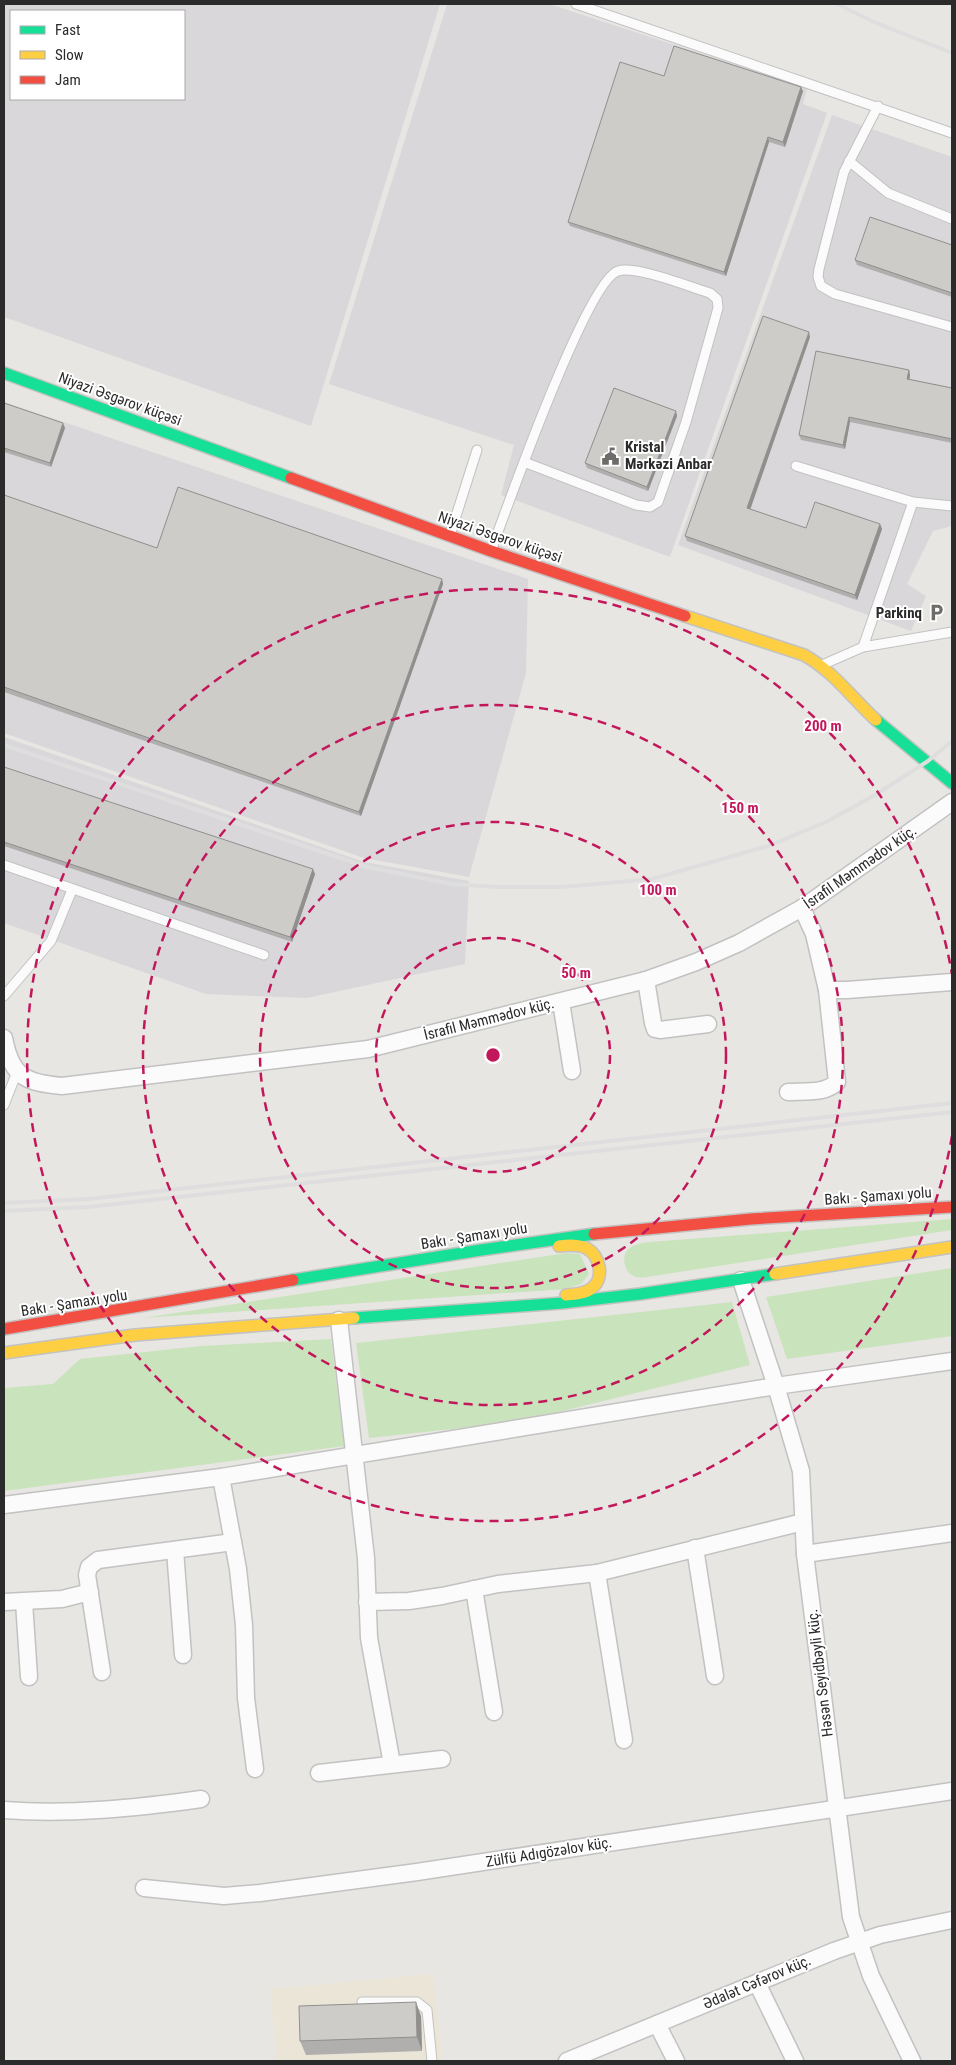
<svg xmlns="http://www.w3.org/2000/svg" width="956" height="2065" font-family="'Roboto Condensed',sans-serif">
	<style>
		.industrial { fill: #d9d7d9; fill-rule: evenodd }
		.education { fill: #ebe5d7 }
		.green { fill: #c9e3bc }
		.lines { fill: none; stroke-linecap: round; stroke-linejoin: round }
		.lane-casing { stroke: #c2c2c2; stroke-width: 11 }
		.street-casing { stroke: #c2c2c2; stroke-width: 19 }
		.fast-casing { stroke: #c2c2c2; stroke-width: 14 }
		.slow-casing { stroke: #c2c2c2; stroke-width: 14 }
		.jam-casing { stroke: #c2c2c2; stroke-width: 14 }
		.lane { stroke: #fcfbfb; stroke-width: 9 }
		.street { stroke: #fcfbfb; stroke-width: 16 }
		.fast { stroke: #16e098; stroke-width: 11 }
		.slow { stroke: #ffcf43; stroke-width: 11 }
		.jam { stroke: #f24e42; stroke-width: 11 }
		.rail { stroke: #dededf; stroke-width: 4 }
		.wall { fill: #b0afad }
		.shaded-wall { fill: #908f8d }
		.building { fill: #cdccc9; stroke: #908f8d }
		.ring { fill: none; stroke: #c2185b; stroke-width: 2.5; stroke-dasharray: 9 6 }
		.labels { text-anchor: middle; dominant-baseline: central; stroke-width: 4; stroke-linejoin: round; paint-order: stroke }
		.street-label { font-size: 15px; fill: #2b2b2b; stroke: #fff }
		.poi-label { font-size: 15px; font-weight: bold; fill: #2b2b2b; stroke: #fff; text-anchor: start }
		.centre { fill: #c2185b; stroke: #fff; stroke-width: 2.5 }
		.ring-label { font-size: 15px; text-anchor: middle; font-weight: bold; fill: #c2185b; stroke: #fff; stroke-width: 4; stroke-linejoin: round; paint-order: stroke }
	</style>
	<rect width="100%" height="100%" fill="#e8e6e2"/>
	<g class="industrial">
		<path d="M4,4H440L311,426L4,317ZM11,11H184V99H11Z"/>
		<path d="M447,4H549L807,88L803,104L827,113L670,557L501,495L514,445L329,384Z"/>
		<path d="M832,115L952,157V526L933,531L907,584L926,596L911,631L678,545Z"/>
		<path d="M4,402L528,579L526,673L469,877L364,858L4,733Z"/>
		<path d="M4,737L364,862L469,881L465,964L307,998L206,994L4,923Z"/>
	</g>
	<path class="education" d="M433,1974L442,2061H276L270,1989Z"/>
	<g class="green">
		<path d="M952,1219V1230L653,1276C647,1277 639,1279 634,1276C630,1275 627,1271 626,1268C619,1249 634,1244 649,1242Z"/>
		<path d="M566,1253L580,1254L589,1274L581,1284L566,1289L143,1318Z"/>
		<path d="M952,1268V1336L787,1359L766,1297Z"/>
		<path d="M732,1302L750,1365L518,1422L369,1438L356,1343Z"/>
		<path d="M331,1339L344,1446L4,1491V1388L53,1384L80,1359L201,1346Z"/>
	</g>
	<g class="lines">
		<defs>
			<g id="lane">
				<path d="M576,4L952,133"/>
				<path d="M878,106L844,172L819,269L818,277L821,286L835,294L952,327"/>
				<path d="M849,161L888,193L952,219"/>
				<path d="M796,466L913,502L952,506"/>
				<path d="M450,535L477,450"/>
				<path d="M491,551C506,510 587,281 618,271C635,265 690,287 710,293L717,299L718,308L686,422L658,502L650,507L636,505L524,462"/>
				<path d="M863,647L913,502"/>
				<path d="M822,665L863,647L952,632"/>
				<path d="M4,865L264,955"/>
				<path d="M4,996L51,941L72,890"/>
				<path d="M4,1105L17,1072"/>
				<path d="M362,2002H417L427,2010L432,2061"/>
			</g>
			<g id="street">
				<path d="M802,908L814,934L827,990H847L952,982"/>
				<path d="M646,980L653,1023L655,1029L660,1030L708,1024"/>
				<path d="M561,1002L572,1071"/>
				<path d="M4,1038C11,1076 25,1083 62,1086L368,1049L646,980L696,962L739,943L802,908L952,802"/>
				<path d="M788,1092C805,1091 825,1094 837,1082L827,990"/>
				<path d="M741,1280L776,1386L801,1471L805,1554L851,1917L871,1976L912,2061"/>
				<path d="M339,1320L366,1558L369,1638L392,1764"/>
				<path d="M221,1477L238,1569L244,1625L246,1698L255,1769"/>
				<path d="M4,1505L221,1477L776,1386L952,1361"/>
				<path d="M695,1548L715,1676"/>
				<path d="M175,1550L183,1655"/>
				<path d="M805,1554L952,1533"/>
				<path d="M597,1573L624,1740"/>
				<path d="M474,1589L494,1712"/>
				<path d="M4,1602L62,1599L90,1592"/>
				<path d="M24,1602L29,1677"/>
				<path d="M367,1602L409,1601L442,1596L498,1584L597,1573L803,1522"/>
				<path d="M102,1672L87,1575L89,1567L98,1560L233,1542"/>
				<path d="M319,1773L442,1759"/>
				<path d="M4,1810C69,1815 136,1808 201,1799"/>
				<path d="M144,1888L224,1896L260,1893L417,1872L952,1791"/>
				<path d="M757,1983L795,2061"/>
				<path d="M657,2024L676,2061"/>
				<path d="M567,2061L834,1951L880,1935L952,1920"/>
			</g>
			<g id="fast">
				<path d="M4,373L291,478"/>
				<path d="M876,720L952,783"/>
				<path d="M293,1280L481,1250L594,1234"/>
				<path d="M354,1318L562,1303L640,1294L775,1274"/>
			</g>
			<g id="slow">
				<path d="M685,616L804,655C833,671 852,698 876,720"/>
				<path d="M559,1246C568,1245 578,1244 586,1248C600,1255 605,1278 592,1288C585,1294 575,1294 566,1295"/>
				<path d="M775,1274L952,1247"/>
				<path d="M4,1353L135,1335L354,1318"/>
			</g>
			<g id="jam">
				<path d="M291,478L491,551L685,616"/>
				<path d="M594,1234L751,1219L952,1207"/>
				<path d="M4,1329L293,1280"/>
			</g>
		</defs>
		<use href="#lane" class="lane-casing"/>
		<use href="#street" class="street-casing"/>
		<use href="#fast" class="fast-casing"/>
		<use href="#slow" class="slow-casing"/>
		<use href="#jam" class="jam-casing"/>
		<use href="#lane" class="lane"/>
		<use href="#street" class="street"/>
		<use href="#fast" class="fast"/>
		<use href="#slow" class="slow"/>
		<use href="#jam" class="jam"/>
		<g class="rail">
			<path d="M837,4L874,22L952,53"/>
			<path d="M4,745L367,867L452,884L496,887H562L652,879L768,846L826,822L875,795L928,761L952,741"/>
			<path d="M4,1203L88,1199L952,1103"/>
			<path d="M4,1211L88,1207L952,1112"/>
		</g>
	</g>
	<g class="wall">
		<path d="M664,76L803,91L785,147L769,142L726,276L570,226L568,222Z"/>
		<path d="M952,245V297L857,265L855,260Z"/>
		<path d="M810,337L750,509L806,528L880,524L882,529L857,600L687,541L685,536Z"/>
		<path d="M909,370L910,375L909,379L952,388V443L850,422L845,449L801,440L799,435Z"/>
		<path d="M4,403L65,428L51,467L4,452Z"/>
		<path d="M677,416L648,491L587,468L585,463Z"/>
		<path d="M4,495L157,548L442,579L443,584L361,816L4,692Z"/>
		<path d="M4,767L315,874L292,942L4,846Z"/>
		<path d="M421,2016L422,2051L306,2055L300,2041Z"/>
	</g>
	<g class="shaded-wall">
		<path d="M801,87L803,91L785,147L783,142Z"/>
		<path d="M768,137L769,142L726,276L724,272Z"/>
		<path d="M809,332L810,337L749,513L747,508Z"/>
		<path d="M909,370L910,375L909,383L907,379Z"/>
		<path d="M676,411L677,416L648,491L647,487Z"/>
		<path d="M849,417L850,422L845,449L843,445Z"/>
		<path d="M63,423L65,428L51,467L50,463Z"/>
		<path d="M880,524L882,529L857,600L855,595Z"/>
		<path d="M442,579L443,584L361,816L359,812Z"/>
		<path d="M313,869L315,874L292,942L290,937Z"/>
		<path d="M416,2002L421,2016L422,2051L417,2037Z"/>
	</g>
	<g class="building">
		<path d="M674,46L801,87L783,142L768,137L724,272L568,222L620,62L664,76Z"/>
		<path d="M870,217L952,245V293L855,260Z"/>
		<path d="M763,316L809,332L747,508L806,528L815,502L880,524L855,595L685,536Z"/>
		<path d="M816,351L909,370L907,379L952,388V439L849,417L843,445L799,435Z"/>
		<path d="M614,388L676,411L647,487L585,463Z"/>
		<path d="M4,403L63,423L50,463L4,448Z"/>
		<path d="M178,487L442,579L359,812L4,687V495L157,548Z"/>
		<path d="M4,767L313,869L290,937L4,842Z"/>
		<path d="M416,2002L417,2037L300,2041L299,2006Z"/>
	</g>
	<g class="ring">
		<circle cx="493" cy="1055" r="117"/>
		<circle cx="493" cy="1055" r="233"/>
		<circle cx="493" cy="1055" r="350"/>
		<path d="M952 1136A466 466 0 1 1 952 974"/>
	</g>
	<defs>
		<symbol id="civic-bare" viewBox="-9 -9 18 18"><path d="M-.6-6.5H3V-4.5H.6V-3L4-1V1h2V6H-6V1h2V-1L-.6-3ZM-1.2 2.5V6h2.4V2.5Z" fill="#6d6c6b" stroke="#fff" stroke-width="2.5" paint-order="stroke"/></symbol>
		<symbol id="parking-bare" viewBox="-9 -9 18 18"><path d="M-3.5-5.5H1a3.5 3.5 0 0 1 0 7H-1V5.5H-3.5ZM-1-3.4V-.6H.8a1.4 1.4 0 0 0 0-2.8Z" fill="#6d6c6b" stroke="#fff" stroke-width="2.5" paint-order="stroke"/></symbol>
	</defs>
	<g fill-rule="evenodd">
		<use href="#civic-bare" x="598" y="444" width="25" height="25"/>
		<use href="#parking-bare" x="924" y="600" width="25" height="25"/>
	</g>
	<g class="labels">
		<g class="street-label">
			<text transform="translate(120 399) rotate(20)">Niyazi Əsgərov küçəsi</text>
			<text transform="translate(500 537) rotate(19)">Niyazi Əsgərov küçəsi</text>
			<text transform="translate(860 867) rotate(-35)">İsrafil Məmmədov küç.</text>
			<text transform="translate(489 1019) rotate(-14)">İsrafil Məmmədov küç.</text>
			<text transform="translate(878 1196) rotate(-4)">Bakı - Şamaxı yolu</text>
			<text transform="translate(474 1236) rotate(-9)">Bakı - Şamaxı yolu</text>
			<text transform="translate(74 1303) rotate(-9)">Bakı - Şamaxı yolu</text>
			<text transform="translate(820 1673) rotate(-97)">Həsən Seyidbəyli küç.</text>
			<text transform="translate(549 1852) rotate(-9)">Zülfü Adıgözəlov küç.</text>
			<text transform="translate(757 1982) rotate(-23)">Ədalət Cəfərov küç.</text>
		</g>
		<g class="poi-label">
			<text x="625" y="447">Kristal<tspan x="625" dy="17">Mərkəzi Anbar</tspan></text>
			<text x="922" y="613" text-anchor="end">Parkinq</text>
		</g>
	</g>
	<circle cx="493" cy="1055" r="8" class="centre"/>
	<g class="ring-label">
		<text x="823" y="731">200 m</text>
		<text x="740" y="813">150 m</text>
		<text x="658" y="895">100 m</text>
		<text x="576" y="978">50 m</text>
	</g>
	<rect width="956" height="2065" fill="none" stroke="#2b2b2b" stroke-width="10"/>
	<rect x="10" y="10" width="175" height="90" fill="#ffffff" stroke="#aaaaaa"/>
	<rect x="20" y="26" width="25" height="8" fill="#16e098" stroke="#aaaaaa"/>
	<text x="55" y="35" font-size="15" fill="#2b2b2b">Fast</text>
	<rect x="20" y="51" width="25" height="8" fill="#ffcf43" stroke="#aaaaaa"/>
	<text x="55" y="60" font-size="15" fill="#2b2b2b">Slow</text>
	<rect x="20" y="76" width="25" height="8" fill="#f24e42" stroke="#aaaaaa"/>
	<text x="55" y="85" font-size="15" fill="#2b2b2b">Jam</text>
</svg>
